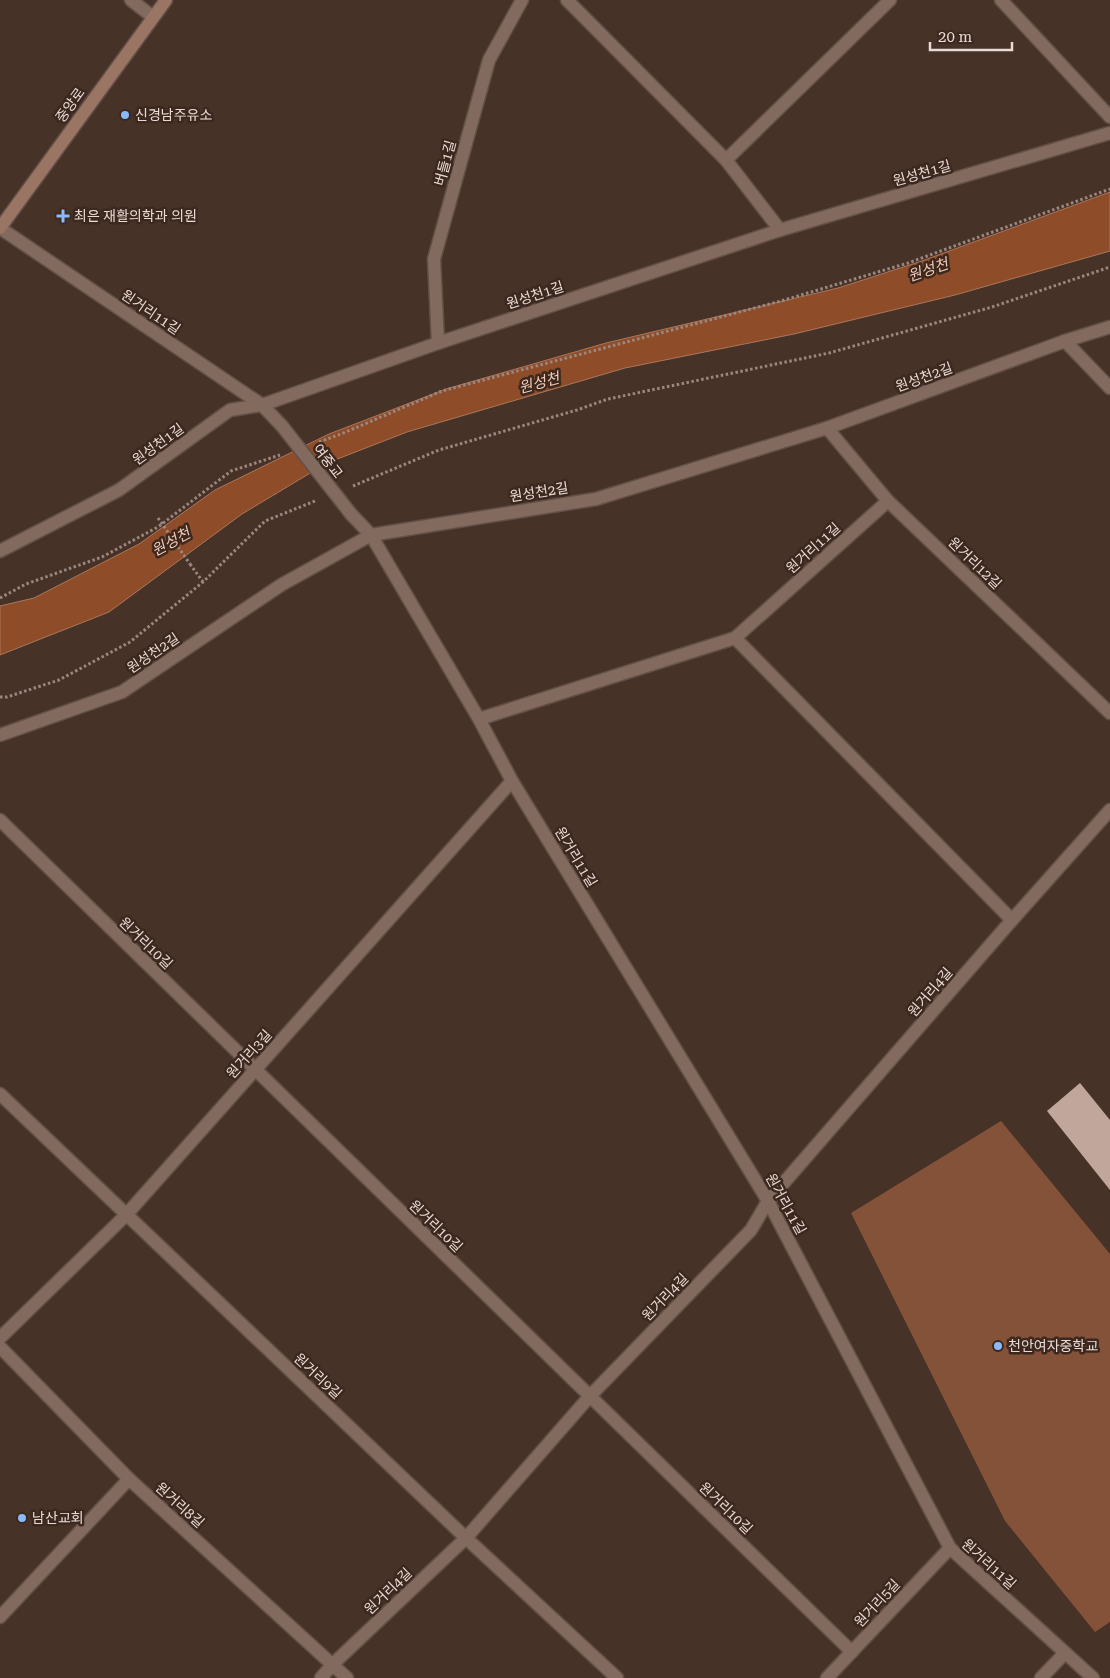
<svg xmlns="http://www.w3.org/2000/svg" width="1110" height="1678" font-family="'Roboto Serif','Noto Sans KR',serif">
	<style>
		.green { fill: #845238 }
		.water { fill: #8f4c29; stroke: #aa775c }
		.building { fill: #c1a79b }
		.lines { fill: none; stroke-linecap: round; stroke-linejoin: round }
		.street-casing { stroke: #625047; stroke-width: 15 }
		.secondary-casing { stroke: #625047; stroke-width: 15 }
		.path { stroke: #9a8880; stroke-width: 3; stroke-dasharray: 2.5 2.5; stroke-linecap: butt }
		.street { stroke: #826a5e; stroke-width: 12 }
		.secondary { stroke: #9b7563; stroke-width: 12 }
		.street-bridge-casing { stroke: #625047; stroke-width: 15; stroke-linecap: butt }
		.path-bridge { stroke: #9a8880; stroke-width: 3; stroke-dasharray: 2.5 2.5; stroke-linecap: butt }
		.street-bridge { stroke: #826a5e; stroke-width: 12 }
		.poi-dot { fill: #8abafc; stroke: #3c281e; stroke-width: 2 }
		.labels { text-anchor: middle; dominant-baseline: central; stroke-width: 5; stroke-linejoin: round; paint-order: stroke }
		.street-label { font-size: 14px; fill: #e9dbd4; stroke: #3c281e }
		.poi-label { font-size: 14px; fill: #e9dbd4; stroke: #3c281e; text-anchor: start }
		.water-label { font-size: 15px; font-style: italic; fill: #f4ccb8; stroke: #3c281e }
	</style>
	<rect width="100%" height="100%" fill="#473228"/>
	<path class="green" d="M1001,1121L1110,1254V1622L1095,1632L1005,1521L851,1213Z"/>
	<path class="water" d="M1110,192V251L955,295L794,334L625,368L407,432L327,463L242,514L109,612L0,655V606L34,598L139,544L215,490L329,434L446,389L606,343L838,288L922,261Z"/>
	<path class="building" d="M1080,1083L1110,1120V1190L1047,1111Z"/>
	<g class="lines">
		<defs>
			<g id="street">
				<path d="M131,0L153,17"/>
				<path d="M567,0L726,160L780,230"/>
				<path d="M1001,0L1110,117"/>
				<path d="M726,160L890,0"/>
				<path d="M0,228L262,405L282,426"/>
				<path d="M1065,341L1110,388"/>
				<path d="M438,343L434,259L489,60L522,0"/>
				<path d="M827,428L888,501L1110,713"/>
				<path d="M351,514L371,535L479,719L512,781L768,1201L950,1548L1093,1678"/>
				<path d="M0,551L119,490L230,410L262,405L438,343L780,230L1110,133"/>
				<path d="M735,638L1012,920"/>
				<path d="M479,719L735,638L888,501"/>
				<path d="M0,735L122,692L281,585L371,535L596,499L827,428L1065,341L1110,327"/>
				<path d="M0,820L852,1652"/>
				<path d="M0,1094L466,1538L617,1678"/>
				<path d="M0,1338L126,1215L512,781"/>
				<path d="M0,1347L129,1479L347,1678"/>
				<path d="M0,1617L129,1479"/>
				<path d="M321,1678L333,1664L466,1538L590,1396L751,1230L768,1201L1012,920L1110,810"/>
				<path d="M827,1678L950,1548"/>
				<path d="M1041,1678L1065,1653"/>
			</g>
			<path id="secondary" d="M0,228L166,0"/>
		</defs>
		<use href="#street" class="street-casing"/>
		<use href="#secondary" class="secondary-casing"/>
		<g class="path">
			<path d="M319,442L341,434L442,391L781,301L908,263L1110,189"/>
			<path d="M353,486L439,450L577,410L608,399L829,353L992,307L1110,267"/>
			<path d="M190,564L203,582"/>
			<path d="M0,598L26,584L102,557L158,527L231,471L280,455"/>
			<path d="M0,697H7L59,680L130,642L203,582L265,521L315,501"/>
		</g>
		<use href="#street" class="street"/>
		<use href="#secondary" class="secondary"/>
		<defs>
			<path id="street-bridge" d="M282,426L351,514"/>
		</defs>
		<use href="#street-bridge" class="street-bridge-casing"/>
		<path class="path-bridge" d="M158,518L190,564"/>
		<use href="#street-bridge" class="street-bridge"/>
	</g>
	<g class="poi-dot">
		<circle cx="125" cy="115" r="5"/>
		<path d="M60.5 208.5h5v5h5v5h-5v5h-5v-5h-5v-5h5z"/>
		<circle cx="998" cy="1346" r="5"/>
		<circle cx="22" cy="1518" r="5"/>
	</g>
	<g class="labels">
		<g class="street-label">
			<text transform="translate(70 105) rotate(-54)">중앙로</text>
			<text transform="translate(445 163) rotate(-75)">버들1길</text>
			<text transform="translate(922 173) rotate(-16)">원성천1길</text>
			<text transform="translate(535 295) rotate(-18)">원성천1길</text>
			<text transform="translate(151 312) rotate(34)">원거리11길</text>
			<text transform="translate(924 377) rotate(-20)">원성천2길</text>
			<text transform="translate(158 444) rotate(-36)">원성천1길</text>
			<text transform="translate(328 461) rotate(52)">여중교</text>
			<text transform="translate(539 492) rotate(-9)">원성천2길</text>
			<text transform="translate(813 548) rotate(-42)">원거리11길</text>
			<text transform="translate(975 563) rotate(44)">원거리12길</text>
			<text transform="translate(153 653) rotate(-34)">원성천2길</text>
			<text transform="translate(576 857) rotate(59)">원거리11길</text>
			<text transform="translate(146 943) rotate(44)">원거리10길</text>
			<text transform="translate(930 992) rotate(-49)">원거리4길</text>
			<text transform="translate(249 1054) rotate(-48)">원거리3길</text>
			<text transform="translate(786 1204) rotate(61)">원거리11길</text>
			<text transform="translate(436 1226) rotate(44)">원거리10길</text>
			<text transform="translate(665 1297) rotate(-46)">원거리4길</text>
			<text transform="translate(318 1376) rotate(43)">원거리9길</text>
			<text transform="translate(180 1505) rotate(42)">원거리8길</text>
			<text transform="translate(726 1508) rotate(44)">원거리10길</text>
			<text transform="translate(989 1564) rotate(42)">원거리11길</text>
			<text transform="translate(388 1591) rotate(-44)">원거리4길</text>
			<text transform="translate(877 1603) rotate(-47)">원거리5길</text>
		</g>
		<g class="poi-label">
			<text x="135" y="115">신경남주유소</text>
			<text x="74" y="216">최은 재활의학과 의원</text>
			<text x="1008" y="1346">천안여자중학교</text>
			<text x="32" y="1518">남산교회</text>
		</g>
		<g class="water-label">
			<text transform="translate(928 270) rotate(-19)">원성천</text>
			<text transform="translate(539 383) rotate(-15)">원성천</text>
			<text transform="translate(171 542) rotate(-29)">원성천</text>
		</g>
	</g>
	<path d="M930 42v8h82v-8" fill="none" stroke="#e9dbd4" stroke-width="2.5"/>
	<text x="938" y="42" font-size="15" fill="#e9dbd4" stroke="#3c281e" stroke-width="4" paint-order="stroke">20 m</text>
</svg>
